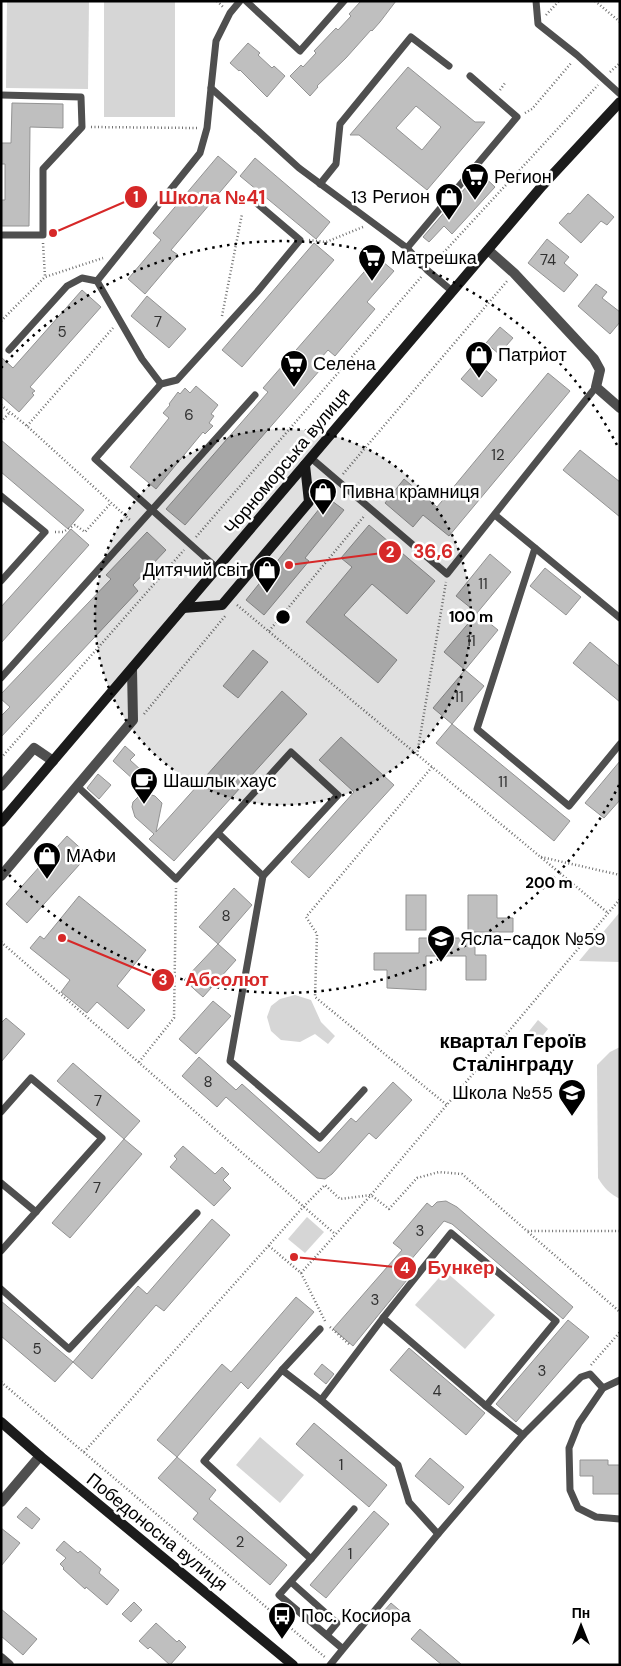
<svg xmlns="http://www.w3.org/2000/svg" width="621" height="1666" font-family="'DM Sans',sans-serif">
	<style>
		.green { fill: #d6d6d6 }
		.building { fill: #bfbfbf; stroke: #939393; fill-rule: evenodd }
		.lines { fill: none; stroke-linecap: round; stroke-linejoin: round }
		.path { stroke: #717171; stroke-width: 2.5; stroke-dasharray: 1 2.5; stroke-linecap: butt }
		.lane { stroke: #4f4f4f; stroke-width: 7 }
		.street { stroke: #4f4f4f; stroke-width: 10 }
		.secondary { stroke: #1c1c1c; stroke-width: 10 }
		.ring { fill: none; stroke: #000; stroke-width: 2.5; stroke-dasharray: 2.5 5 }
		.labels { text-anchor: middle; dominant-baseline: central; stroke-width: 5; stroke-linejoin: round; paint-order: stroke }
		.number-label { font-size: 15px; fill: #303030 }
		.poi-label { font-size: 18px; fill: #000; stroke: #fff; text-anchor: start }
		.street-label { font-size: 18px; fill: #000; stroke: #fff }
		.quarter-label { font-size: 20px; font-weight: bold; fill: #000; stroke: #fff }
		.centre { fill: #000; stroke: #fff; stroke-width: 2.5 }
		.ring-label { font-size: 15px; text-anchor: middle; font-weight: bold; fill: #000; stroke: #fff; stroke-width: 5; stroke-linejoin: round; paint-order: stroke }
		.leader { fill: none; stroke: #d62828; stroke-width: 2 }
		.callout-dot { fill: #d62828; stroke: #fff; stroke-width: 2 }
		.mark-label { font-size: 15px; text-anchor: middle; font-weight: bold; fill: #fff }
		.callout-label { font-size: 19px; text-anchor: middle; font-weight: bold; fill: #d62828; stroke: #fff; stroke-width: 5; stroke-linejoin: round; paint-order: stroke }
	</style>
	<rect width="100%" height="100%" fill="#fff"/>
	<g class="green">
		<path d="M7,1H89L88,89L6,88Z"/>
		<rect x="104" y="1" width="71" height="116"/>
		<path d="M620,912V962L579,961Z"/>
		<path d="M295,995L311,1000L321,1022L335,1036L328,1044L315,1034L300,1042L281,1040L271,1031L267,1017L271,1006L280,999Z"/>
		<path d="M538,1020L548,1029L536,1044L526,1035Z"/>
		<path d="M620,1047V1199C610,1194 604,1188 598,1178L597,1065L610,1052Z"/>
		<path d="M307,1217L324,1232L305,1253L288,1239Z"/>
		<path d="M445,1271L495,1315L465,1349L415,1305Z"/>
		<path d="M260,1437L304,1475L280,1503L236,1465Z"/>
	</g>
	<g class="building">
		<path d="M361,1H396L380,22L372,31L371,30L346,58L317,86L318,87L310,96L290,76L301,65L303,67L316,53L314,51L336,28L338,30L351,16L349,14Z"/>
		<path d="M248,43L260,53L258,55L272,68L274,66L285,76L267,97L240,70L239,71L230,63Z"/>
		<path d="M408,67L475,122H485L427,190L359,135H350ZM416,106L441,127L422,150L396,128Z"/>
		<path d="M12,103L63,104V128L30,127L29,226H1V200H5V164H1V143H11Z"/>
		<path d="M218,156L237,172L171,250L178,255L145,294L128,279L161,240L153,233Z"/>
		<path d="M255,158L330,222L316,239L240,176Z"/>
		<path d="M479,172L495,187L452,234L444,226L429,242L423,237Z"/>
		<path d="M588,194L614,217L607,225L601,221L581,243L559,223L568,213L570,214Z"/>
		<path d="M547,239L569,257L564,263L578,275L564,292L528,263Z"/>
		<path d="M314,243L334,260L242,367L222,350Z"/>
		<path d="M377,257L394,271L367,302L375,309L335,356L328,350L314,366L320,370L185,525L166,509L268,392L263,388Z"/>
		<path d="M596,284L607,292L602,298L620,312V322L610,334L578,306Z"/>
		<path d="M82,290L101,307L30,387L35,391L32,393L34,395L19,412L1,396V357L13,368Z"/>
		<path d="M147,296L186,329L169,348L131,316Z"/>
		<path d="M500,327L513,338L499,354L486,343Z"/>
		<path d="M476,362L497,380L482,397L461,379Z"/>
		<path d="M548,373L570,391L449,536L423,515L413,527L385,503L404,479L437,507Z"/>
		<path d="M196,386L218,405L211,414L214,416L209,423L213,426L205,434L203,432L156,489L130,467L169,418L163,413L170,405L169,404L178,392L180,394L185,388L190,393Z"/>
		<path d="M1,440L84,510L68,529L1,472Z"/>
		<path d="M580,450L620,482V517L563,470Z"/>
		<path d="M328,498L344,510L305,558L309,561L264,615L246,600Z"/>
		<path d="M369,525L435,581L407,614L372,584L344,615L397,660L378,683L306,622L352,567L341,558Z"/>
		<path d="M71,529L89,545L1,643V607Z"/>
		<path d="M147,532L166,550L133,585L138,591L1,737V716L10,707L1,699V694L111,579L106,575Z"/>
		<path d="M490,554L511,572L477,613L456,596Z"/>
		<path d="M545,568L581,597L566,615L530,586Z"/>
		<path d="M477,613L498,630L465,670L444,652Z"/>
		<path d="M590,642L620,667V702L573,663Z"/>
		<path d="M253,650L268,662L238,698L223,686Z"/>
		<path d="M465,670L484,686L452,724L433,708Z"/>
		<path d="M282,691L307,714L174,861L149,839L154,834L135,817L132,807L133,802L140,795L145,793L155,796L162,803L156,832Z"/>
		<path d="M452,724L570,821L554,841L436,743Z"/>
		<path d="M341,737L394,785L309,878L291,862L354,792L319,760Z"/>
		<path d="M125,746L135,755L130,760L142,771L134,780L113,761Z"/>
		<path d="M620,761V800L604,818L585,803Z"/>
		<path d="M98,774L111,785L99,799L87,788Z"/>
		<path d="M67,836L88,855L27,923L6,904Z"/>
		<path d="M234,888L252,905L218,944L199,927Z"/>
		<rect x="406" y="895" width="20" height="35"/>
		<path d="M468,895H497V918H513V932H468Z"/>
		<path d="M79,896L146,950L117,986L145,1010L128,1029L97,1002L87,1013L61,992L70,980L30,948L40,936L44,939Z"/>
		<path d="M419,938H475V955H486V980H466V956H426V990L387,988V970H374V953H419Z"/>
		<path d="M218,944L236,960L203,997L184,980Z"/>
		<path d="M213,1001L231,1016L196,1054L179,1039Z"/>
		<path d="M6,1018L25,1034L1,1062V1023Z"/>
		<path d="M199,1057L236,1090L242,1084L319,1153L351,1118L356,1122L393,1082L412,1100L376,1139L369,1133L332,1174L325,1179L317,1178L226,1097L217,1107L182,1076Z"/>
		<path d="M73,1063L140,1121L124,1139L57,1081Z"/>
		<path d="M124,1139L142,1154L70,1238L52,1223Z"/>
		<path d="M183,1146L215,1174L222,1167L229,1174L223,1180L231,1188L214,1206L170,1167L177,1159L174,1156Z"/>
		<path d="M446,1201L457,1207L573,1307L563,1319L452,1224L444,1221L409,1262L416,1269L353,1346L333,1329L402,1250L393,1243L427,1203L432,1207L437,1202Z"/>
		<path d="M212,1219L230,1235L164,1311L156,1305L92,1379L73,1362L138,1286L147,1294Z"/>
		<path d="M296,1297L314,1312L248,1389L241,1382L177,1457L157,1440L222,1364L231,1372Z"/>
		<path d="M1,1301L73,1362L55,1382L1,1336Z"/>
		<path d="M568,1320L589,1337L516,1422L496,1404Z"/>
		<path d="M409,1348L485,1413L466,1435L390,1370Z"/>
		<path d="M322,1364L334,1374L326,1384L314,1374Z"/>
		<path d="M314,1423L387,1485L369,1507L296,1444Z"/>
		<path d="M177,1457L216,1490L209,1499L287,1565L270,1585L193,1519L198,1513L158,1478Z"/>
		<path d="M430,1458L464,1487L449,1505L415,1476Z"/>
		<path d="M580,1460H608V1465H620V1494H593V1476H580Z"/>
		<path d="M26,1507L40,1519L32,1529L17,1517Z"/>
		<path d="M374,1511L389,1524L326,1598L310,1585Z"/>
		<path d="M1,1528L20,1543L1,1566Z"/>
		<path d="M64,1541L78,1553L80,1551L101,1569L99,1573L119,1590L107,1605L86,1587L85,1589L63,1569L64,1568L60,1564L66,1558L56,1550Z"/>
		<path d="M134,1602L142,1610L131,1622L122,1614Z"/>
		<path d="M391,1603L405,1615L396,1624L383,1612Z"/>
		<path d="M1,1609L37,1639L23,1655L1,1636Z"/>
		<path d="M156,1623L177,1642L179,1640L186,1647L170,1665L150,1647L148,1649L139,1641Z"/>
		<path d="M420,1629L462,1665H442L411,1639Z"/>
	</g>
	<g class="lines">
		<g class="path">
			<path d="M217,1L223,7"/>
			<path d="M595,1L620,22"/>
			<path d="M546,15L559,1"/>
			<path d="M610,72L620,63"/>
			<path d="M500,90L505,83"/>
			<path d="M525,113L532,109L572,62"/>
			<path d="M91,127L198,128"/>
			<path d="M309,240L326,242L363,227"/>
			<path d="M43,243L45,277"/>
			<path d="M434,263L598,85"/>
			<path d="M222,316L242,214"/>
			<path d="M1,321L45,277L103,258"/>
			<path d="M1,405L27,426L130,520"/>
			<path d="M1,422L10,412"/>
			<path d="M27,426L113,328"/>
			<path d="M343,474L508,280"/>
			<path d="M319,503L332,488"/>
			<path d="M55,532H63L75,525L85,532L111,503"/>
			<path d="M196,537L422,276"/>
			<path d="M237,605L608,913"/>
			<path d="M269,631L365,515"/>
			<path d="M144,714L226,615"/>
			<path d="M417,755L446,582"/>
			<path d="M1,758L184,550"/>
			<path d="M432,767L306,917L317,934L315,997L447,1105"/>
			<path d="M541,857L620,875"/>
			<path d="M1,942L335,1234"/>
			<path d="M139,1062L174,1018L176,888"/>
			<path d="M528,1232L620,1312"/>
			<path d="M269,1246L301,1273L325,1321"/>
			<path d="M301,1273L371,1195L620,899"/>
			<path d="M330,1327L350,1345"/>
			<path d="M591,1365L620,1332"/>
			<path d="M1,1382L326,1658"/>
			<path d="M84,1452L304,1206L325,1185L340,1199L371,1195L389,1209L417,1178L439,1172L462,1174L527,1231H620"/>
		</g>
		<g class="lane">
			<path d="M240,1L230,13L216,41L211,88L299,168L407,248L427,270L452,291"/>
			<path d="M246,1L300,51L344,1"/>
			<path d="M536,1L538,24L577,55L620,94"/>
			<path d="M1,95L81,97L82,127L43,169V235H1"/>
			<path d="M320,184L336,164L340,124L411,37L449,66"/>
			<path d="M407,248L517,117L470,76"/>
			<path d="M97,281L200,153L207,128L211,88"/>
			<path d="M9,350L67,286L82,278L97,281L142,359L161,384"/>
			<path d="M311,458L447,574L596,387"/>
			<path d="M1,496L45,532L1,581"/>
			<path d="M495,515L620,618"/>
			<path d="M535,548L477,729L569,806L620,744"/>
			<path d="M217,568L95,459L161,384L177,380L257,292L300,240L253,200"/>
			<path d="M1,678L255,395"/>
			<path d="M77,786L176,879L291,752L338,795L263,876L218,833"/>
			<path d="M263,876L230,1061L320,1138L364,1090"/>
			<path d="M1,1112L31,1078L102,1138L1,1251"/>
			<path d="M1,1183L36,1212"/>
			<path d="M1,1289L69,1349L197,1213"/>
			<path d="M383,1318L486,1406"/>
			<path d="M282,1370L320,1329"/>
			<path d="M620,1380L603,1388L579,1423L569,1448L570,1490L578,1508L596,1517L620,1519"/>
			<path d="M321,1400L398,1465L409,1502L438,1534"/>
			<path d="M523,1435L581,1377L590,1374L603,1388"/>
			<path d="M311,1559L354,1509"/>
			<path d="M291,1582L337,1623L327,1635"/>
			<path d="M330,1665L343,1649L438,1534L523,1435L486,1406L556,1321L451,1233L383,1318L321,1400L282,1370L204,1461L311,1559L279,1595L343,1649"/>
		</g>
		<g class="street">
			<path d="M488,250L514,273L594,359L600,370L596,387L620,408"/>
			<path d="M1,786L34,748L53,761"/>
			<path d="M1,876L133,720L132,669"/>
			<path d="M1,1502L40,1456"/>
			<path d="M1,1658L9,1665"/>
		</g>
		<g class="secondary">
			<path d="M183,608L222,605L309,502L305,465"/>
			<path d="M1,822L542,186L620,102"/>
			<path d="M1,1422L40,1456L293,1665"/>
		</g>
	</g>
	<circle cx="283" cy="617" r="188" fill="#000" fill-opacity=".12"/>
	<g class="ring">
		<circle cx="283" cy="617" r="188"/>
		<path d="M619 785A376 376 0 0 1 1 866M1 368A376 376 0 0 1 619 449"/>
	</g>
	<defs>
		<symbol id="supermarket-pin" viewBox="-11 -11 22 30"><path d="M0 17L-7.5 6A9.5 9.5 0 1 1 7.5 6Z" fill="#000" stroke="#fff"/><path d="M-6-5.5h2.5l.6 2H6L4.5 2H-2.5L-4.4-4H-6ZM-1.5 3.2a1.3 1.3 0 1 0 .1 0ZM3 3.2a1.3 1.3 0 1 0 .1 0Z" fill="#fff"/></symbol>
		<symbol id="shop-pin" viewBox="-11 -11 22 30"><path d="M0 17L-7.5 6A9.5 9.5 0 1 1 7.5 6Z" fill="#000" stroke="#fff"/><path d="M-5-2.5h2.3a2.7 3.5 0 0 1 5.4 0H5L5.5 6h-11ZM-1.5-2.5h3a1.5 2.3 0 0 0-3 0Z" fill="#fff"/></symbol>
		<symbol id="cafe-pin" viewBox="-11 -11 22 30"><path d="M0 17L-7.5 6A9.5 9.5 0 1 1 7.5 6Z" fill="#000" stroke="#fff"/><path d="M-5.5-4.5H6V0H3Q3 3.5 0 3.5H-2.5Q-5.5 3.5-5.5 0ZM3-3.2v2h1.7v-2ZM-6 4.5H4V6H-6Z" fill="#fff"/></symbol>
		<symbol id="school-pin" viewBox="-11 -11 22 30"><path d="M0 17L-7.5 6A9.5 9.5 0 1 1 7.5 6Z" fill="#000" stroke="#fff"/><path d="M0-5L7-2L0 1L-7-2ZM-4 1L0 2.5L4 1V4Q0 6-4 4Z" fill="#fff"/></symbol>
		<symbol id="bus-pin" viewBox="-11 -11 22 30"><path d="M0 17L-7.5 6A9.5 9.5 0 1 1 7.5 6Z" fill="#000" stroke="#fff"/><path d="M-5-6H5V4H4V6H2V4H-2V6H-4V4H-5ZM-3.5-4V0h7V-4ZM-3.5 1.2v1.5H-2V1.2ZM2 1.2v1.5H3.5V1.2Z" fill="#fff"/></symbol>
	</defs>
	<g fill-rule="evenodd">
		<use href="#supermarket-pin" x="459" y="161" width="32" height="43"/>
		<use href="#shop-pin" x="433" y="181" width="32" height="43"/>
		<use href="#supermarket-pin" x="356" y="242" width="32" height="43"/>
		<use href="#shop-pin" x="463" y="339" width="32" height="43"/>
		<use href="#supermarket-pin" x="278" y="348" width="32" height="43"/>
		<use href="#shop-pin" x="307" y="476" width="32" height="43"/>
		<use href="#shop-pin" x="251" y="554" width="32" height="43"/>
		<use href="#cafe-pin" x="128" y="765" width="32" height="43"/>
		<use href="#shop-pin" x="31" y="840" width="32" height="43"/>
		<use href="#school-pin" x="425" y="923" width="32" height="43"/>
		<use href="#school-pin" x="556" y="1077" width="32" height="43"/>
		<use href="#bus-pin" x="266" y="1600" width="32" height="43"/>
	</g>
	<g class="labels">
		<g class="number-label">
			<text x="548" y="260">74</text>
			<text x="158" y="322">7</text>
			<text x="62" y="332">5</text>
			<text x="189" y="415">6</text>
			<text x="498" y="455">12</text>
			<text x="483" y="584">11</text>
			<text x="471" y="641">11</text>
			<text x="459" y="697">11</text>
			<text x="503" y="782">11</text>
			<text x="226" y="916">8</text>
			<text x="208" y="1082">8</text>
			<text x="98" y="1101">7</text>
			<text x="97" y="1188">7</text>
			<text x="420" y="1231">3</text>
			<text x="375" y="1300">3</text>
			<text x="37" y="1349">5</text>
			<text x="542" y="1371">3</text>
			<text x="437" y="1391">4</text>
			<text x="341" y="1465">1</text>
			<text x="240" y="1542">2</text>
			<text x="350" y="1554">1</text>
		</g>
		<g class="poi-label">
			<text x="494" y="177">Регион</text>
			<text x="430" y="197" text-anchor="end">13 Регион</text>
			<text x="391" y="258">Матрешка</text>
			<text x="498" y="355">Патриот</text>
			<text x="313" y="364">Селена</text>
			<text x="342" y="492">Пивна крамниця</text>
			<text x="248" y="570" text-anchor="end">Дитячий світ</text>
			<text x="163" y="781">Шашлык хаус</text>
			<text x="66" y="856">МАФи</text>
			<text x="460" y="939">Ясла-садок №59</text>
			<text x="553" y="1093" text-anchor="end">Школа №55</text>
			<text x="301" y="1616">Пос. Косиора</text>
		</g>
		<g class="street-label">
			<text transform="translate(287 461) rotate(-50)">Чорноморська вулиця</text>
			<text transform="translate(157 1532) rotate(39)">Победоносна вулиця</text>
		</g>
		<g class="quarter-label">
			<text x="513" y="1041">квартал Героїв<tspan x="513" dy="23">Сталінграду</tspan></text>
		</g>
	</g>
	<circle cx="283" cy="617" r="8" class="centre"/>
	<g class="ring-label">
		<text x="471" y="622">100 m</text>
		<text x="549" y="888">200 m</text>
	</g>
	<path class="leader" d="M53 233L136 197M289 565L390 552M62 938L163 980M294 1257L405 1268"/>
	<g class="callout-dot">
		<circle cx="53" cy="233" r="5"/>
		<circle cx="289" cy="565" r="5"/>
		<circle cx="62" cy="938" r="5"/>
		<circle cx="294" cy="1257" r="5"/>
		<circle cx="136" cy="197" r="12"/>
		<circle cx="390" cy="552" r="12"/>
		<circle cx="163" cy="980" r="12"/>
		<circle cx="405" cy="1268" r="12"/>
	</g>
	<g class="mark-label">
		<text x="136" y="202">1</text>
		<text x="390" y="557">2</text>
		<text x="163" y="985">3</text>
		<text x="405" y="1273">4</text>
	</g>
	<g class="callout-label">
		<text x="212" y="204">Школа №41</text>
		<text x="433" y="558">36,6</text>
		<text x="227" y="986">Абсолют</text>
		<text x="461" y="1274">Бункер</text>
	</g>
	<rect width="621" height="1666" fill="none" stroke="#000000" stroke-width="5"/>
	<g transform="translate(581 1626)" stroke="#ffffff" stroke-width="4" paint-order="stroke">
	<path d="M0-4L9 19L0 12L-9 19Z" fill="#000000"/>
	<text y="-8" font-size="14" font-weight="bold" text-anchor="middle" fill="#000000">Пн</text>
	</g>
</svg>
